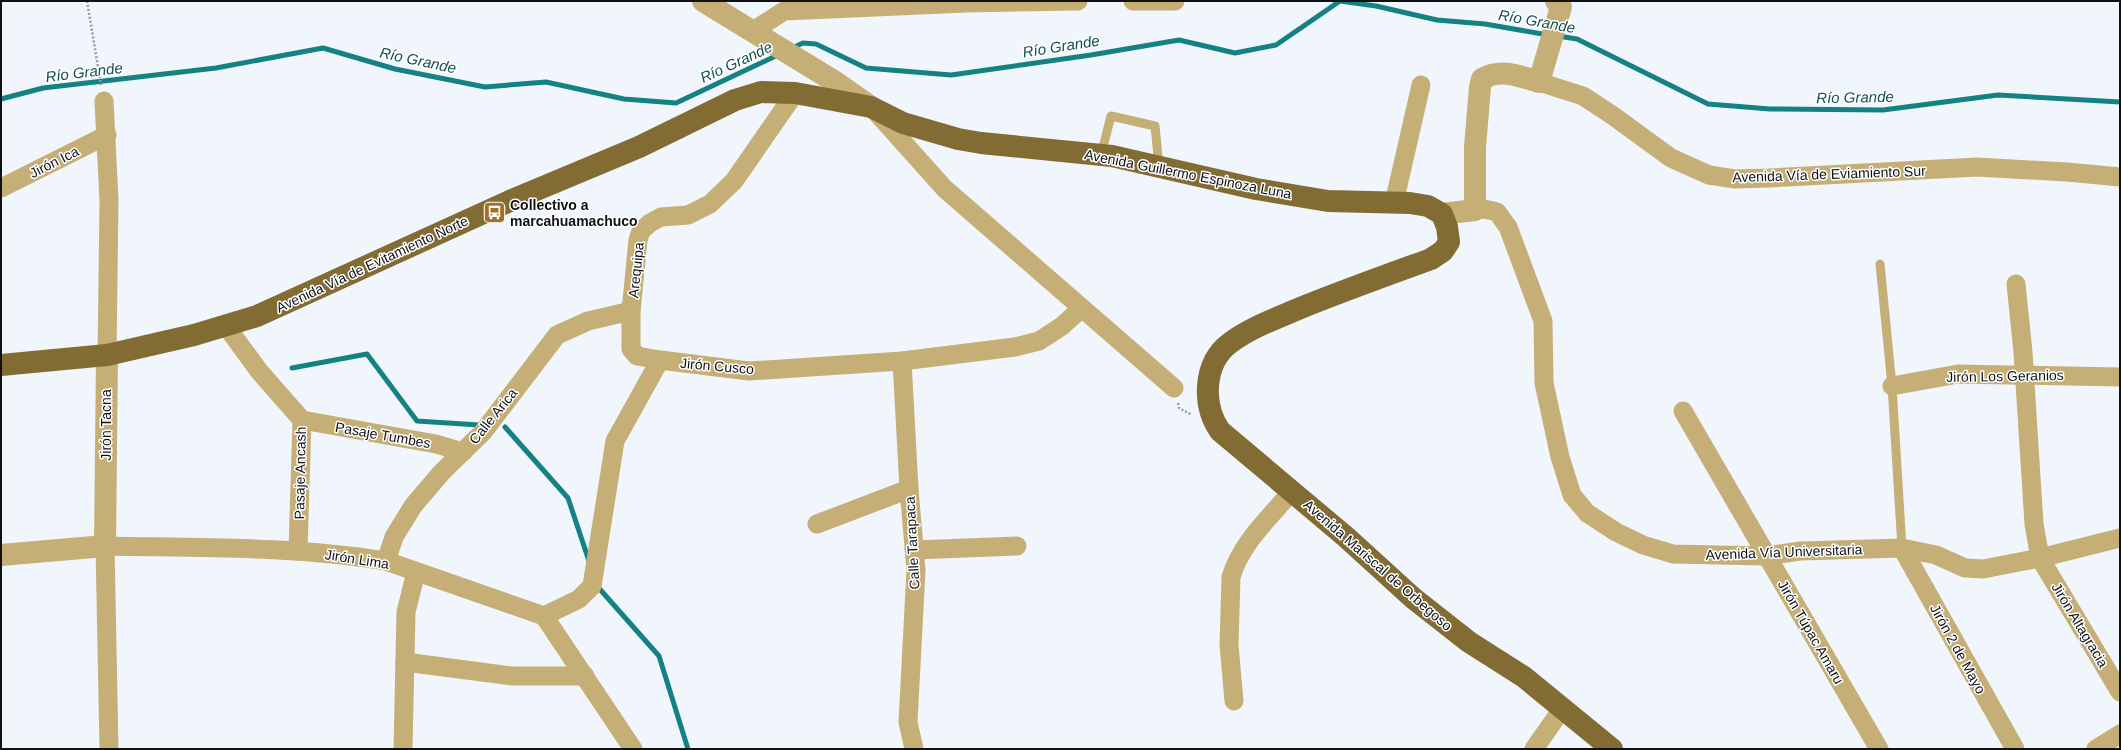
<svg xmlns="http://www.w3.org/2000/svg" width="2121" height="750" font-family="Helvetica,sans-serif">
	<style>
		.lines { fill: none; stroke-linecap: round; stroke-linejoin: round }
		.stream { stroke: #148282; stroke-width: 5 }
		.path { stroke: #979b9f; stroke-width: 2.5; stroke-dasharray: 2 2; stroke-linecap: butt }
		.service { stroke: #c6af77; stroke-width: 9 }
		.minor { stroke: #c6af77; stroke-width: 19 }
		.tertiary { stroke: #c6af77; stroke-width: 22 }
		.trunk { stroke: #826c33; stroke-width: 22 }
		.labels { text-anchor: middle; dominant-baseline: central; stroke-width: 3; stroke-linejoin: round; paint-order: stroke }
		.street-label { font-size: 14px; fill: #0f1113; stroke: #fff }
		.poi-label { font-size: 14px; font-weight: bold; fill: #0f1113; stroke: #fff; text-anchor: start }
		.water-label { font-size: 15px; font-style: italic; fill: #144f4f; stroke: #fff }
	</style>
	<rect width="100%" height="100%" fill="#f1f6fc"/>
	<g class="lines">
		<g class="stream">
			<path d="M1558,36L1577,39L1708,104L1770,109L1883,110L1998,95L2120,102"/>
			<path d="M792,48L803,43L816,44L866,68L951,75L1091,55L1179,40L1235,53L1276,45L1340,1L1376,6L1437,20L1485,24L1548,35"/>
			<path d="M1,99L43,88L216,68L323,48L395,69L485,87L546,82L624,99L676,103L780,54"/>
			<path d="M292,368L367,354L417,421L479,425"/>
			<path d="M505,427L568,498L589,561"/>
			<path d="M597,586L659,656L688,749"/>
		</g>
		<g class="path">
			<path d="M87,1L101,85"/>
			<path d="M1178,403L1179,408L1192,415"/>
		</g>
		<g class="service">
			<path d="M1101,155L1111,116L1155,126L1159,167"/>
			<path d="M1880,264L1892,386L1902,548"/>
		</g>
		<g class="minor">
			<path d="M1133,1H1175"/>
			<path d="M753,31L784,11L966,3L1078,1"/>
			<path d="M1539,82L1583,96L1612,115L1671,158L1709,175L1735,179L1769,178L1977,167L2067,172L2120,177"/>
			<path d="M795,93L734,181L710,204L688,215L661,217L650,223L641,231L638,240L631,311V349L637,356L660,360L749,371L902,361L1015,347L1039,341L1062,326L1082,308"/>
			<path d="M104,101L109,201L107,355"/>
			<path d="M875,111L945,189L1174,388"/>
			<path d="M1,188L107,135"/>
			<path d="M1394,203L1421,85"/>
			<path d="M1475,210L1484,209L1497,212L1508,227L1543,321L1544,383L1560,457L1572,495L1587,513L1616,532L1643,545L1673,554L1766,556L1800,551L1902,548L1936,555L1965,568L1983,569L2040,558L2120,538"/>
			<path d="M2016,284L2023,352L2034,524L2040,558L2120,692"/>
			<path d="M226,326L259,371L302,420L298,551"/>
			<path d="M902,361L909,489L916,570L908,722L914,749"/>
			<path d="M1892,386L1958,374L2120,377"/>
			<path d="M1683,411L1879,749"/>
			<path d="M302,420L436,444L463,452"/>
			<path d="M817,524L909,489"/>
			<path d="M1902,548L2015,749"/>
			<path d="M914,550L1017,546"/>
			<path d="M386,561L394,537L413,506L442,472L483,432L557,335L588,321L631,311"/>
			<path d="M544,616L579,599L592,586L615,441L660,360"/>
			<path d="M405,662L512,676H585"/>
			<path d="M1234,701L1229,645L1231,577C1241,543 1270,517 1292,491"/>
			<path d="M109,749L105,546C198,548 293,546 386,561L544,616L633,749"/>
			<path d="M403,749L406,612L416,572"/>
			<path d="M1534,749L1562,709"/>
			<path d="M2096,749L2120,734"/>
		</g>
		<g class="tertiary">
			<path d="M703,1L837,83L871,107"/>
			<path d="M1442,214L1475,210V147L1480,87L1482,79C1501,68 1519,76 1539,82L1561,7L1556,1"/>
			<path d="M1,555L105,546L107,355"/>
		</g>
		<path class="trunk" d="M1,365L107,355L194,335L257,316L512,200L639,147L735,100L761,92L795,93L871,107L903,123L958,139L981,143L1112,156L1256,189L1328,201L1410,203L1428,206L1442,214L1447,227L1449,242L1443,251L1431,259C1387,275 1342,291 1298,309C1275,319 1250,328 1230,343C1203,363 1202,405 1220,431L1346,537L1413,598L1469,642L1524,677L1612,749"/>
	</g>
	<defs>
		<symbol id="bus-square" viewBox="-11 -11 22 22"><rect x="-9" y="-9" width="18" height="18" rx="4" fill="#a37027" stroke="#fff"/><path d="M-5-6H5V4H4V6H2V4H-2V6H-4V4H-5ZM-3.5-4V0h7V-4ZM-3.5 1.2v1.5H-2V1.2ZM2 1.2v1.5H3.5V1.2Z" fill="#fff"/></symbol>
	</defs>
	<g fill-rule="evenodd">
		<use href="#bus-square" x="482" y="200" width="25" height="25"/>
	</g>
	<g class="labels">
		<g class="street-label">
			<text transform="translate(54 162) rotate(-27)">Jirón Ica</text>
			<text transform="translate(1188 174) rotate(11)">Avenida Guillermo Espinoza Luna</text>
			<text transform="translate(1829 174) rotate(-2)">Avenida Vía de Eviamiento Sur</text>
			<text transform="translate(372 264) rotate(-25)">Avenida Vía de Evitamiento Norte</text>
			<text transform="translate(636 270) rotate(-84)">Arequipa</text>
			<text transform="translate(717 366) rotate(5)">Jirón Cusco</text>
			<text transform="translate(2005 376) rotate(-1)">Jirón Los Geranios</text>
			<text transform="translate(493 416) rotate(-51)">Calle Arica</text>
			<text transform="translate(106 425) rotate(-90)">Jirón Tacna</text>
			<text transform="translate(383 435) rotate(10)">Pasaje Tumbes</text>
			<text transform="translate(300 473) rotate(-89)">Pasaje Ancash</text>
			<text transform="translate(912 543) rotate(-93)">Calle Tarapaca</text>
			<text transform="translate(1784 552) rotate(-2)">Avenida Vía Universitaria</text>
			<text transform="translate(357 559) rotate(9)">Jirón Lima</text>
			<text transform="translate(1378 565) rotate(41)">Avenida Mariscal de Orbegoso</text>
			<text transform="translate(2080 625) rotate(59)">Jirón Altagracia</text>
			<text transform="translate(1811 632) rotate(60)">Jirón Túpac Amaru</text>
			<text transform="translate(1958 649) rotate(61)">Jirón 2 de Mayo</text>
		</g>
		<g class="poi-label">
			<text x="510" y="205">Collectivo a<tspan x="510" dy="16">marcahuamachuco</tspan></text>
		</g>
		<g class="water-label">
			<text transform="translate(1537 21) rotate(10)">Río Grande</text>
			<text transform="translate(1061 46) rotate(-9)">Río Grande</text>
			<text transform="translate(418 60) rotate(12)">Río Grande</text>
			<text transform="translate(736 62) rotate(-25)">Río Grande</text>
			<text transform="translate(84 72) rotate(-7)">Río Grande</text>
			<text transform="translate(1855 97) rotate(-1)">Río Grande</text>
		</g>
	</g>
	<rect width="2121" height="750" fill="none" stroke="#0f1113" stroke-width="4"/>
</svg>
